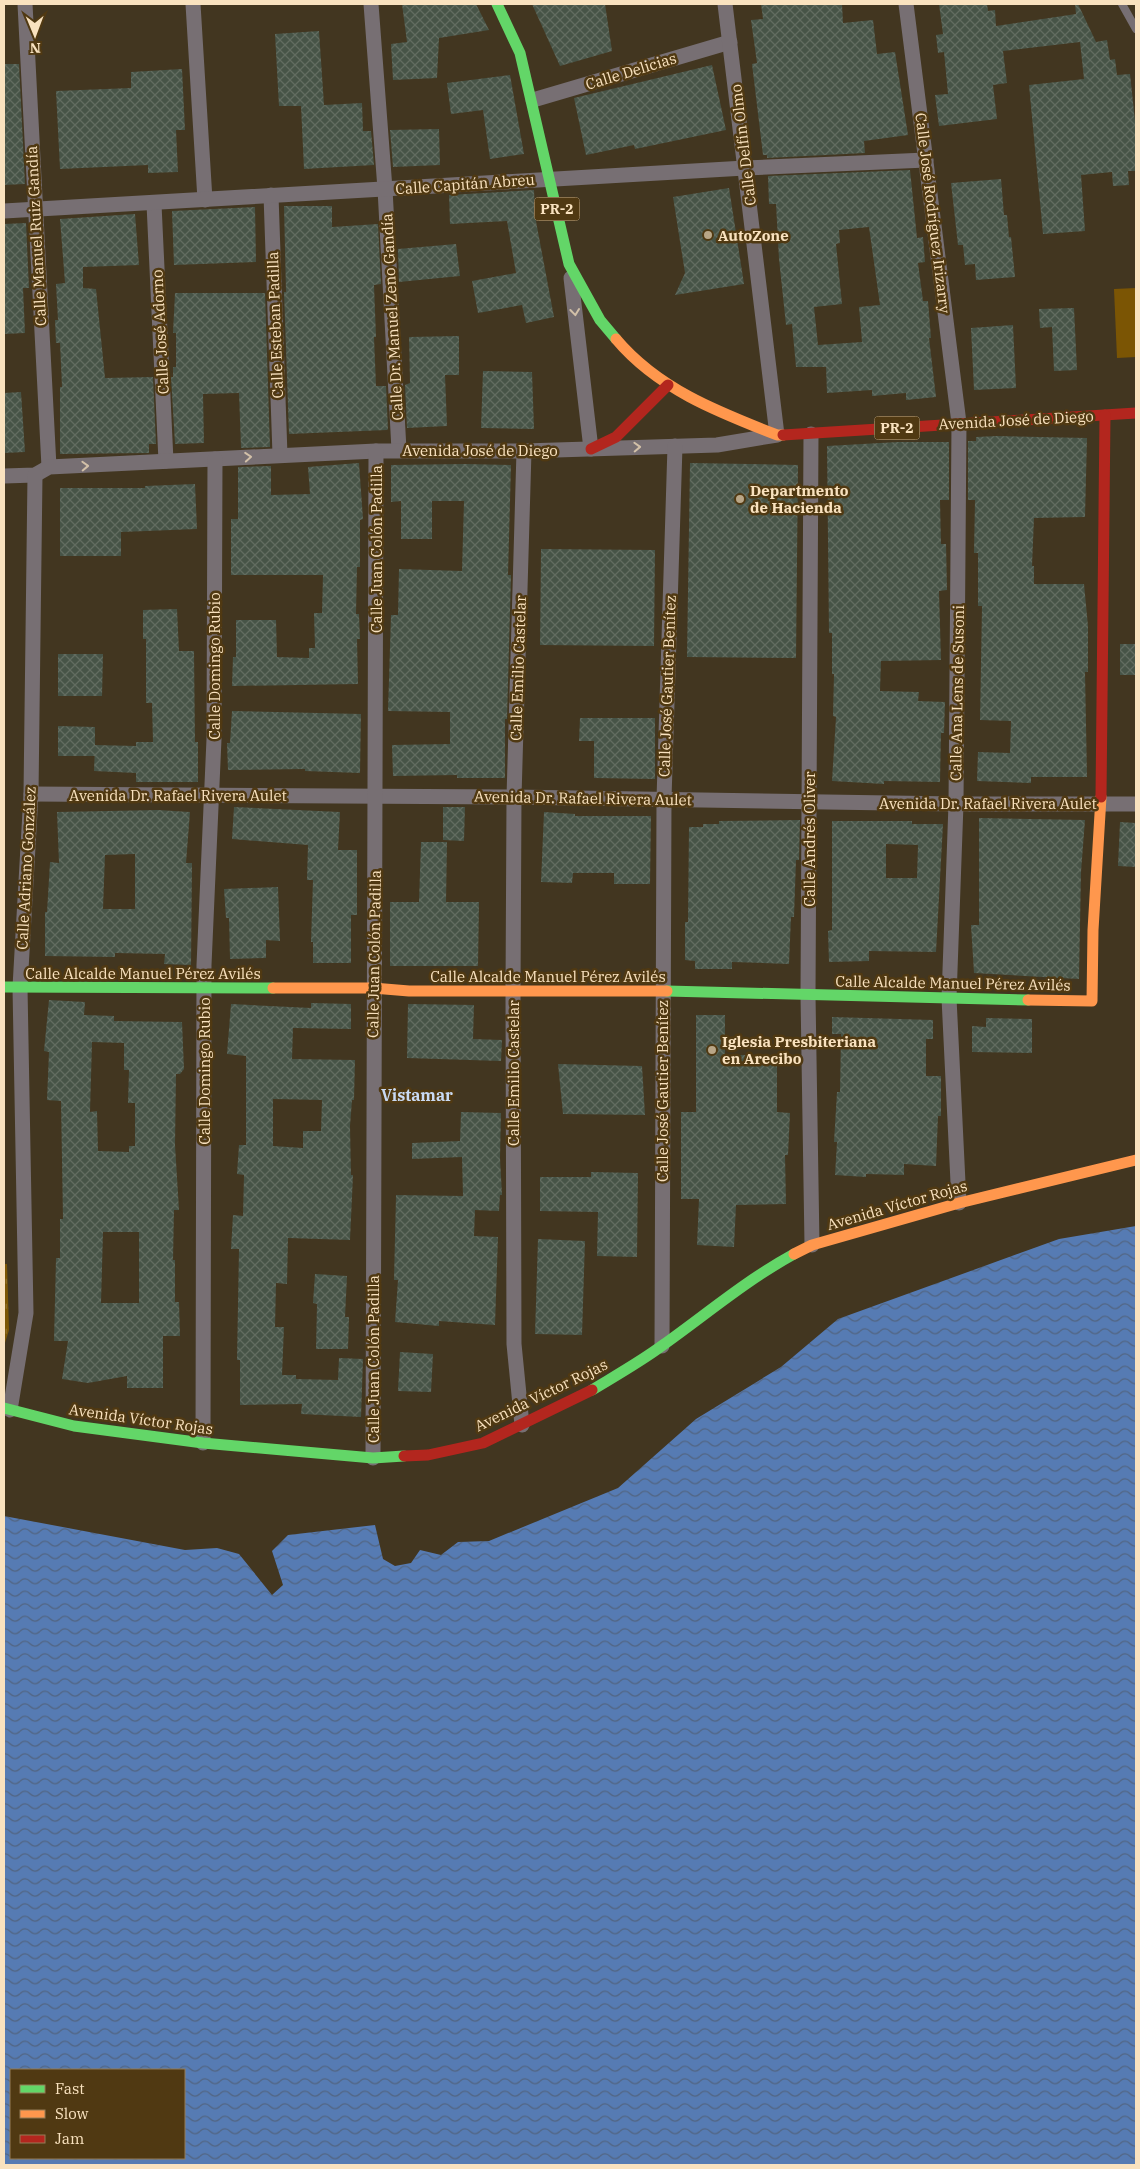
<svg xmlns="http://www.w3.org/2000/svg" width="1140" height="2169" font-family="'IBM Plex Serif',serif">
	<style>
		.grass { fill: #7b5504 }
		.park { fill: url(#park-tufts) }
		.water { fill: url(#water-waves); fill-rule: evenodd }
		.building { fill: url(#building-cross-hatch); fill-rule: evenodd }
		.lines { fill: none; stroke-linecap: round; stroke-linejoin: round }
		.lane { stroke: #776f73; stroke-width: 8 }
		.street { stroke: #776f73; stroke-width: 15 }
		.fast { stroke: #63d668; stroke-width: 11 }
		.slow { stroke: #ff974d; stroke-width: 11 }
		.jam { stroke: #b3261e; stroke-width: 11 }
		.oneway { stroke: #d2c0a8 }
		.poi-dot { fill: #b9a687; stroke: #503912; stroke-width: 2 }
		.labels { text-anchor: middle; dominant-baseline: central; stroke-width: 5; stroke-linejoin: round; paint-order: stroke }
		.shield { fill: #503912; stroke: #c6af8b; stroke-width: 1 }
		.shield-label { font-size: 14px; font-weight: bold; fill: #f9e2bf }
		.street-label { font-size: 15px; fill: #f9e2bf; stroke: #503912 }
		.poi-label { font-size: 15px; font-weight: bold; fill: #f9e2bf; stroke: #503912; text-anchor: start }
		.neighbourhood-label { font-size: 16px; font-weight: bold; fill: #c9daf4; stroke: #503912 }
	</style>
	<defs>
		<pattern id="park-tufts" width="24" height="20" patternUnits="userSpaceOnUse" patternTransform="scale(1.25)"><rect width="24" height="20" fill="#7b5504"/><path d="M3 7l-1-3M5 7V3M7 7l1-3M15 17l-1-3M17 17v-4M19 17l1-3" fill="none" stroke="#8e6d27"/></pattern>
		<pattern id="water-waves" width="16" height="10" patternUnits="userSpaceOnUse" patternTransform="scale(1.25)"><rect width="16" height="10" fill="#567bb3"/><path d="M0 5q4-4 8 0t8 0" fill="none" stroke="#526582"/></pattern>
		<pattern id="building-cross-hatch" width="8" height="8" patternUnits="userSpaceOnUse" patternTransform="scale(1.25)"><rect width="8" height="8" fill="#475447"/><path d="M0 0l8 8M0 8l8-8" fill="none" stroke="#626c60"/></pattern>
	</defs>
	<rect width="100%" height="100%" fill="#423620"/>
	<path class="grass" d="M1136,288V357L1117,358L1114,289Z"/>
	<path class="park" d="M4,1264H7L9,1330L4,1346Z"/>
	<path class="water" d="M1136,1226V2165H4V1516L185,1550L217,1548L239,1554L272,1595L283,1585L272,1551L288,1535L375,1525L383,1559L395,1566L411,1563L420,1550L441,1555L458,1542L489,1541L618,1488L696,1419L781,1367L838,1319L1059,1239ZM11,2070H184V2158H11Z"/>
	<g class="building">
		<path d="M402,4H476L489,30L439,38L437,78L393,80L391,44L407,42Z"/>
		<path d="M532,4H605L612,51L560,66Z"/>
		<path d="M761,4H842L843,23L873,20L877,54L895,52L908,135L864,141L865,153L767,158V155H763L752,64L757,63L751,20L763,19Z"/>
		<path d="M939,4H987L988,11L995,10L996,26L1076,14L1075,4H1078L1096,42L1107,40L1110,60L1115,59L1117,75L1130,74L1136,130V171H1128L1129,185L1113,186L1112,172L1081,175L1085,231L1043,234L1029,85L1084,79L1080,42L1003,51L1007,83L993,85L997,119L939,126L935,95L948,94L944,52L938,53L936,35L943,34Z"/>
		<path d="M319,31L324,105L362,103L363,131H371L374,165L304,169L301,106H279L275,34Z"/>
		<path d="M4,64H19L25,184L4,185Z"/>
		<path d="M712,65L726,130L635,149L634,145L586,155L574,98Z"/>
		<path d="M182,69L185,130H176L178,172L148,173V165L60,169L56,91L131,88V72Z"/>
		<path d="M510,75L524,154L490,159L483,110L451,114L447,83Z"/>
		<path d="M439,129L440,165L393,167L390,130Z"/>
		<path d="M910,170L917,238L923,237L925,262L918,263L923,301H928L931,338H929L936,397L906,400V393L872,396V390L827,393L826,367H796L792,324L786,325L779,259L776,204H769L768,176ZM869,227L880,305L859,307L862,342L818,345L814,307L842,304L836,244L840,243L839,230Z"/>
		<path d="M1001,179L1004,215H1007L1009,237H1011L1015,277L976,280L975,264L965,265L963,245H958L951,183Z"/>
		<path d="M729,188L744,284L675,295L685,273L673,197Z"/>
		<path d="M534,190L535,216L554,317L526,323L522,305L478,313L472,281L516,273L507,221L450,224L449,195Z"/>
		<path d="M284,206H332V227L378,224L381,284L374,285L376,337H374L376,386H386L388,429L387,430L289,434L284,292H286Z"/>
		<path d="M255,207L256,262L174,265L172,211Z"/>
		<path d="M135,214L139,265L83,267V288L96,289L105,378L153,377L156,444H149V453L60,454V387H62L60,343H56L55,320H58L56,284L65,283L60,219Z"/>
		<path d="M26,223L29,288H23L25,333L4,334V224Z"/>
		<path d="M456,244L460,276L399,282L398,249Z"/>
		<path d="M175,293H265L270,447L241,448L239,393L203,394L204,443L175,444L171,377H173V367H176V333H173Z"/>
		<path d="M1074,308L1077,370L1054,371L1052,327L1040,328L1039,309Z"/>
		<path d="M1013,325L1016,388L974,390L971,328Z"/>
		<path d="M459,336V375H445L447,426L407,428L405,385L410,383L409,337Z"/>
		<path d="M483,371L532,372L534,429L481,428Z"/>
		<path d="M21,392L25,452L4,453V393Z"/>
		<path d="M997,436L1087,438L1085,517L1034,518L1032,566H1034V584H1084L1088,626V672H1085L1087,777H1031V783L977,781L978,752L1010,753L1011,721L980,720L982,606H978V553H974L975,500H968V441H976V437Z"/>
		<path d="M898,442H949V500H940L941,544H946L947,590L939,591L941,660L881,661L880,691L919,692L918,701L945,702L944,733H941L940,782L884,781V784L832,781L836,717L833,716L834,674H832V633H829L827,446Z"/>
		<path d="M359,463L363,519L360,520V567H357L356,614H359L360,639H357L358,684L232,686L233,657H236V620H276L277,657L309,658V648H315L314,613H322L323,575H231V519H238V467L271,466V495L310,494L308,467Z"/>
		<path d="M690,463L798,465L796,658L687,657Z"/>
		<path d="M465,464L511,465L508,575H511L507,719H505V778H457V775L393,776L392,745L450,744V712L388,711L391,615H398L399,569L462,571L464,501H432V539H401V501L391,502V465Z"/>
		<path d="M195,484L197,529L121,532V556H60V488H145V486Z"/>
		<path d="M541,549L655,550L654,646L540,645Z"/>
		<path d="M177,609L179,651H194L195,742H198V782H136V773L94,771L95,745L136,746V742H153L152,703H146V639H143V610Z"/>
		<rect x="1120" y="644" width="16" height="31"/>
		<path d="M58,654H103L102,696H58Z"/>
		<path d="M232,711L361,714L360,773L305,771V769L228,770L227,743H230Z"/>
		<path d="M580,718H655V779L594,778V741H579Z"/>
		<path d="M58,726L95,727V756H58Z"/>
		<path d="M234,807L340,812L338,850H357V915H351V963H313V942H311L313,880H307L308,845L232,839Z"/>
		<path d="M443,807H465L464,841L443,840Z"/>
		<path d="M158,810L190,812L186,863H192L191,965L164,964L165,954L115,953V957L45,956V912H47L50,862L59,863L57,812ZM135,854V909H103L105,855Z"/>
		<path d="M544,812L575,814V816H651L650,884H614V873H573L572,883L541,882Z"/>
		<path d="M979,818L1085,820L1081,872L1079,979L974,973L971,925H979Z"/>
		<path d="M800,820L799,860H796L794,917H791L789,964L732,962V969H695V961L685,960V922H688L689,827H703V824H719V821Z"/>
		<path d="M832,821H912V824H943L936,952L869,951V961L829,962L828,931L832,930ZM886,844L918,845L917,878H886Z"/>
		<path d="M1120,822L1136,823V867L1118,866Z"/>
		<path d="M421,842H447L446,902H479L478,966H390V902H419Z"/>
		<path d="M278,887L280,941L266,940V958L230,959L229,918H226L224,889Z"/>
		<path d="M49,1000L85,1002L84,1015L114,1016V1021L182,1022L184,1069L180,1074H176L175,1145L179,1210H174L173,1260H175V1302H179L180,1336H163V1388H127V1376L88,1383L62,1379L68,1341H54L56,1258H60V1219H63L61,1101L47,1100L49,1052L44,1051ZM92,1042L124,1043V1070H129L128,1103H135V1146H129V1152L98,1151L97,1111L90,1112ZM103,1232H139V1303H101Z"/>
		<path d="M311,1003L351,1004V1029L293,1028L292,1059L355,1060L354,1100H352L350,1126L351,1175H353L350,1240L288,1238L287,1284L276,1283L275,1327H284L282,1375H296V1379L338,1380L339,1358L363,1359L361,1417L301,1414L302,1404L240,1405V1360H237L239,1249H231L233,1215L243,1216L244,1175L237,1174L239,1145H246V1056L227,1054L231,1004L311,1008ZM273,1099L322,1100L321,1131H303V1148L273,1146Z"/>
		<path d="M408,1004L474,1005L473,1039L502,1040L501,1061L407,1058Z"/>
		<path d="M696,1015H725V1055H777V1112L790,1113L788,1155H785L786,1204L736,1205L734,1247L697,1245L699,1199H681V1112H696Z"/>
		<path d="M832,1017L933,1020V1039H926V1076H941V1116H938L936,1166L904,1164V1175L866,1174V1177L835,1175L837,1142H834L837,1092H840L841,1034H832Z"/>
		<path d="M986,1018L1032,1019V1053L972,1052V1026L986,1027Z"/>
		<path d="M558,1064L642,1066L645,1115L563,1114Z"/>
		<path d="M461,1112L501,1113L500,1158L502,1195H500L499,1211L475,1210L474,1236L498,1237L495,1325L439,1321V1326L395,1322L398,1280H394L396,1195L463,1196L462,1157L412,1159V1143L460,1141Z"/>
		<path d="M591,1172L638,1173L637,1257L597,1256L598,1212L540,1211V1177H591Z"/>
		<path d="M538,1239L585,1241L582,1335L535,1334Z"/>
		<path d="M315,1274L347,1276L345,1317H349L348,1349H316L317,1304L313,1303Z"/>
		<path d="M400,1352L433,1354L431,1392L398,1391Z"/>
	</g>
	<g class="lines">
		<path class="lane" d="M1122,4L1136,29"/>
		<g class="street">
			<path d="M25,4L49,467"/>
			<path d="M193,4L205,200"/>
			<path d="M371,4L385,189L399,450"/>
			<path d="M906,4L959,423L956,804L949,998L959,1203"/>
			<path d="M533,100L730,42"/>
			<path d="M271,195L280,455"/>
			<path d="M154,204L166,461"/>
			<path d="M4,211L745,168L926,160"/>
			<path d="M571,278L591,449"/>
			<path d="M811,434L808,995L812,1245"/>
			<path d="M4,476L35,475L49,467L376,451H524L717,445L777,435L725,4"/>
			<path d="M31,794L514,797L956,804H1136"/>
			<path d="M662,1346L664,799L675,446"/>
			<path d="M10,1410L26,1313L20,987L31,794L35,475"/>
			<path d="M522,1425L514,1344L513,992L514,797L524,451"/>
			<path d="M203,1443L204,965L214,739L215,459"/>
			<path d="M373,1458L376,451"/>
		</g>
		<g class="fast">
			<path d="M497,4L520,53L569,264L600,320L616,339"/>
			<path d="M4,987L273,988"/>
			<path d="M667,991L1028,1000"/>
			<path d="M592,1390C615,1376 640,1362 663,1345C708,1313 745,1281 794,1254"/>
			<path d="M4,1408L74,1426L203,1443L373,1458L404,1456"/>
		</g>
		<g class="slow">
			<path d="M616,339C658,389 718,412 777,435H783"/>
			<path d="M273,988H373L409,991H667"/>
			<path d="M1028,1000L1092,1001L1093,930L1101,797"/>
			<path d="M794,1254L812,1245L959,1203L1136,1160"/>
		</g>
		<g class="jam">
			<path d="M783,435L1136,413"/>
			<path d="M591,449L616,437L668,385"/>
			<path d="M1101,797L1105,415"/>
			<path d="M404,1456L428,1455L483,1443L592,1390"/>
		</g>
	</g>
	<defs><path id="oneway-chevron" d="M-2-3.5L2.5 0L-2 3.5" fill="none" stroke-width="1.6" stroke-linecap="round" stroke-linejoin="round" transform="scale(1.25)"/></defs>
	<g class="oneway">
		<use href="#oneway-chevron" transform="translate(575 312) rotate(83)"/>
		<use href="#oneway-chevron" transform="translate(637 447) rotate(-2)"/>
		<use href="#oneway-chevron" transform="translate(248 457) rotate(-4)"/>
		<use href="#oneway-chevron" transform="translate(85 466) rotate(-2)"/>
	</g>
	<g class="poi-dot">
		<circle cx="708" cy="235" r="5"/>
		<circle cx="740" cy="499" r="5"/>
		<circle cx="712" cy="1050" r="5"/>
	</g>
	<g class="labels">
		<g class="shield">
			<rect x="534.5" y="197.5" width="45" height="23" rx="4"/>
			<rect x="874.5" y="416.5" width="45" height="23" rx="4"/>
		</g>
		<g class="shield-label">
			<text x="557" y="209">PR-2</text>
			<text x="897" y="428">PR-2</text>
		</g>
		<g class="street-label">
			<text transform="translate(631 71) rotate(-17)">Calle Delicias</text>
			<text transform="translate(743 145) rotate(-97)">Calle Delfín Olmo</text>
			<text transform="translate(465 184) rotate(-4)">Calle Capitán Abreu</text>
			<text transform="translate(933 213) rotate(83)">Calle José Rodríguez Irizarry</text>
			<text transform="translate(36 236) rotate(-93)">Calle Manuel Ruiz Gandía</text>
			<text transform="translate(392 317) rotate(-93)">Calle Dr. Manuel Zeno Gandía</text>
			<text transform="translate(275 325) rotate(-92)">Calle Esteban Padilla</text>
			<text transform="translate(160 332) rotate(-93)">Calle José Adorno</text>
			<text transform="translate(1016 420) rotate(-3)">Avenida José de Diego</text>
			<text x="480" y="450">Avenida José de Diego</text>
			<text transform="translate(376 549) rotate(-90)">Calle Juan Colón Padilla</text>
			<text transform="translate(214 666) rotate(-90)">Calle Domingo Rubio</text>
			<text transform="translate(518 668) rotate(-88)">Calle Emilio Castelar</text>
			<text transform="translate(667 686) rotate(-88)">Calle José Gautier Benítez</text>
			<text transform="translate(957 693) rotate(-89)">Calle Ana Lens de Susoni</text>
			<text x="178" y="795">Avenida Dr. Rafael Rivera Aulet</text>
			<text transform="translate(583 798) rotate(1)">Avenida Dr. Rafael Rivera Aulet</text>
			<text x="988" y="803">Avenida Dr. Rafael Rivera Aulet</text>
			<text transform="translate(809 839) rotate(-90)">Calle Andrés Oliver</text>
			<text transform="translate(26 868) rotate(-87)">Calle Adriano González</text>
			<text transform="translate(374 954) rotate(-89)">Calle Juan Colón Padilla</text>
			<text x="143" y="973">Calle Alcalde Manuel Pérez Avilés</text>
			<text x="548" y="976">Calle Alcalde Manuel Pérez Avilés</text>
			<text transform="translate(953 983) rotate(1)">Calle Alcalde Manuel Pérez Avilés</text>
			<text transform="translate(204 1071) rotate(-90)">Calle Domingo Rubio</text>
			<text transform="translate(513 1073) rotate(-90)">Calle Emilio Castelar</text>
			<text transform="translate(662 1091) rotate(-90)">Calle José Gautier Benítez</text>
			<text transform="translate(897 1205) rotate(-16)">Avenida Víctor Rojas</text>
			<text transform="translate(373 1359) rotate(-90)">Calle Juan Colón Padilla</text>
			<text transform="translate(541 1395) rotate(-26)">Avenida Víctor Rojas</text>
			<text transform="translate(141 1419) rotate(8)">Avenida Víctor Rojas</text>
		</g>
		<g class="poi-label">
			<text x="718" y="235">AutoZone</text>
			<text x="750" y="490">Departmento<tspan x="750" dy="17">de Hacienda</tspan></text>
			<text x="722" y="1041">Iglesia Presbiteriana<tspan x="722" dy="17">en Arecibo</tspan></text>
		</g>
		<g class="neighbourhood-label">
			<text x="417" y="1095">Vistamar</text>
		</g>
	</g>
	<rect width="1140" height="2169" fill="none" stroke="#f9e2bf" stroke-width="10"/>
	<rect x="10" y="2069" width="175" height="90" fill="#503912" stroke="#947d57"/>
	<rect x="20" y="2085" width="25" height="8" fill="#63d668" stroke="#947d57"/>
	<text x="55" y="2094" font-size="15" fill="#f9e2bf">Fast</text>
	<rect x="20" y="2110" width="25" height="8" fill="#ff974d" stroke="#947d57"/>
	<text x="55" y="2119" font-size="15" fill="#f9e2bf">Slow</text>
	<rect x="20" y="2135" width="25" height="8" fill="#b3261e" stroke="#947d57"/>
	<text x="55" y="2144" font-size="15" fill="#f9e2bf">Jam</text>
	<g transform="translate(35 35) rotate(179)" stroke="#503912" stroke-width="4" paint-order="stroke">
	<path d="M0-4L9 19L0 12L-9 19Z" fill="#f9e2bf"/>
	<text y="-8" font-size="14" font-weight="bold" text-anchor="middle" fill="#f9e2bf">N</text>
	</g>
</svg>
